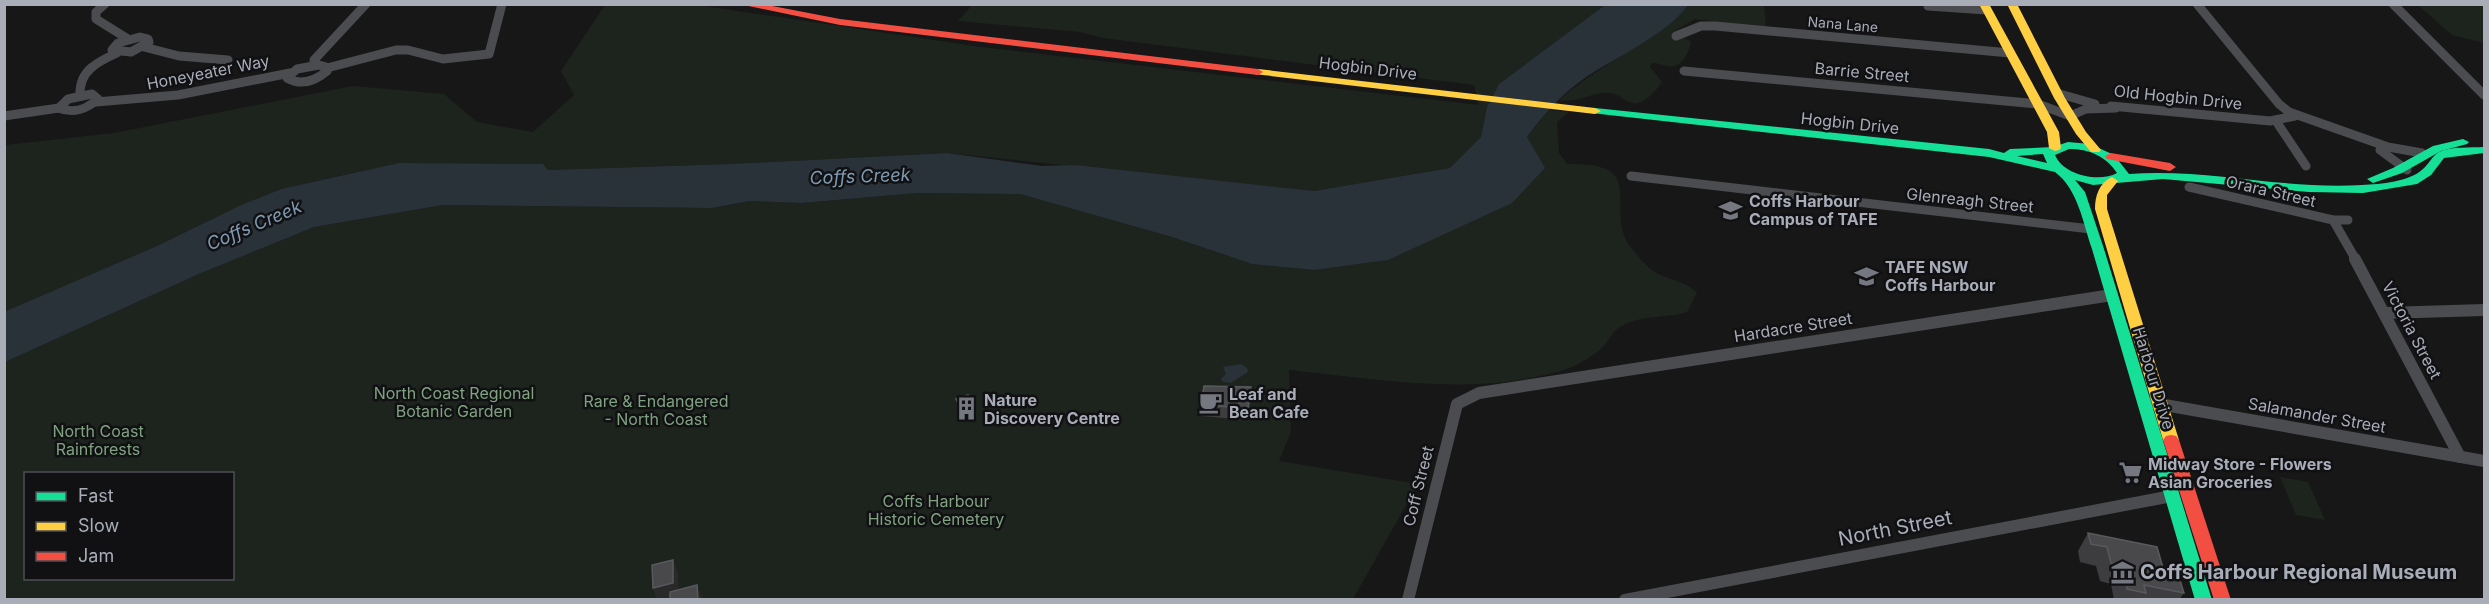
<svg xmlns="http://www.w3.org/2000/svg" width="2489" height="604" font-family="Inter,sans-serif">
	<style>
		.green { fill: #1d241e; fill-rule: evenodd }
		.water { fill: #2a3239 }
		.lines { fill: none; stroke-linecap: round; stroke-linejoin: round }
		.street-far1 { stroke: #4b4c50; stroke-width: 9 }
		.street { stroke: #4b4c50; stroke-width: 12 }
		.fast { fill: #16e098; fill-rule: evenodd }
		.slow { fill: #ffcf43; fill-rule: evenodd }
		.jam { fill: #f24e42; fill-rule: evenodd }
		.wall { fill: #3d3d3f }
		.shaded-wall { fill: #29292a }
		.building { fill: #49494c; stroke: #58595d; stroke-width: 1.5 }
		.labels { text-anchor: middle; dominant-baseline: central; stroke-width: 5; stroke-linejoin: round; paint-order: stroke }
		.far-street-label { font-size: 14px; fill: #a8adb8; stroke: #111113 }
		.street-label { font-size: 16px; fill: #a8adb8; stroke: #111113 }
		.poi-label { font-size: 16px; font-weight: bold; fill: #a8adb8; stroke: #111113; text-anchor: start }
		.park-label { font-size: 16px; fill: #7fa381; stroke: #111113 }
		.water-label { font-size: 18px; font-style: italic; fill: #7f9bb3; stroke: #111113 }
		.near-street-label { font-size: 20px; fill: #a8adb8; stroke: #111113 }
		.near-poi-label { font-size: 20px; font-weight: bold; fill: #a8adb8; stroke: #111113; text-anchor: start }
	</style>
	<rect width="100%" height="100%" fill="#171717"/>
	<g class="green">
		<path d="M973,4L1605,5L1499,84L1487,107L1481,137L1450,168L1314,191L947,153L731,164L548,170L543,164L399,163L281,189L239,206L157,246L5,312V145L114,133L353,86L444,94L477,122L533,132L574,95L561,71L605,5H697L981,47L1479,105L1474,85L1103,38L1080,32L958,21Z"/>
		<path d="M1688,5H1764L1766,28L1695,19L1673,32V35L1691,41C1689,53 1682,69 1667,66C1661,65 1658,63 1652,63L1650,67L1662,82C1656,90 1650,98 1641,102C1629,107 1621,94 1610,93C1589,92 1580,103 1559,100C1590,73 1627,54 1660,29C1670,22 1681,15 1688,5Z"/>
		<path d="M2418,5H2484V43L2452,35Z"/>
		<path d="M1548,110L1569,112L1557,122L1559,153L1567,164C1655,161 1599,213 1633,250C1639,257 1645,265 1652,270C1667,281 1684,279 1697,293L1687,312C1664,319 1638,314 1617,329C1611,334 1608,342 1603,347C1596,354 1581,363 1572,367C1484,399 1379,379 1289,370L1291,432L1279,461L1418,484L1353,599H5V362L199,274L314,227L443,205L712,208L750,201L802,203L917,193L1020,194L1172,237L1252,264L1315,270L1388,260L1527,137ZM26,474H232V578H26Z"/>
		<path d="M2280,477L2308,482L2325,520L2296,515Z"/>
	</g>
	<g class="water">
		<path d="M1605,5H1688C1667,35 1613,58 1582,80C1560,96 1543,115 1527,137L1545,168L1512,203L1388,260L1315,270L1252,264L1172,237L1020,194L917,193L802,203L750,201L712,208L443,205L314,227L199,274L5,362L4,312L157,246L239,206L281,189L399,163L543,164L548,170L731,164L947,153L1042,166L1075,165L1314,191L1450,168L1481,137L1487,107L1499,84Z"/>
		<path d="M1241,364L1247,368L1248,372L1231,383L1223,382L1221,379L1226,374L1223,367Z"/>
	</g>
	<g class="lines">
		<g class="street-far1">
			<path d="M105,4L96,12V19L128,39"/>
			<path d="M2197,4L2279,104L2289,112L2388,147L2422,153"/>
			<path d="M2393,4L2484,95"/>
			<path d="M1928,6L1987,10"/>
			<path d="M1676,36L1701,26H1715L2010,53"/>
			<path d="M140,37L148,39L149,42L131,52L112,50L118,43Z"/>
			<path d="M144,47L179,56L228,60"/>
			<path d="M314,65V60L366,4"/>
			<path d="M319,65L326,67L327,71C315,81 301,86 287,78L297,69Z"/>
			<path d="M327,68L396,50H408L443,59L489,54L502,4"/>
			<path d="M1684,71L2038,104L2070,116L2086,109L2116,108"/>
			<path d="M92,94L98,99C87,109 73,114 59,108L68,99Z"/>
			<path d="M2060,94L2095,104"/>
			<path d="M80,95C79,71 97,62 117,53"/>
			<path d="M96,102L178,95L290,73"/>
			<path d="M2111,106L2270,121L2295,116"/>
			<path d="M4,116L59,108"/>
			<path d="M2276,121L2306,166"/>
			<path d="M2380,150L2407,170"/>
			<path d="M1631,176L2091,229"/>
			<path d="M2189,187L2333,220H2348"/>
			<path d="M2333,220L2356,260"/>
		</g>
		<g class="street">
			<path d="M2355,259L2460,457"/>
			<path d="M2386,313L2484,310"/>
			<path d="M2153,403L2484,461"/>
			<path d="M1408,600L1457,404L1479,393L2112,295"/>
			<path d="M1625,600L2172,496"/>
		</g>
		<g class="fast">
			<path d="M1595,108L1989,149L2004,153L2010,149L2053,147L2068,142L2090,144L2114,155L2129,174C2207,168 2284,190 2362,185C2381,184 2409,182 2423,169C2429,164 2432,156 2439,152C2452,146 2470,148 2484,147V153L2444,158L2431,175L2417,184L2363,193L2309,192L2163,179L2093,185L2075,180L2085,192L2104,249L2212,600H2195L2092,249C2083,223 2078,189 2055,172L1989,157L1591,113V109ZM2069,149C2089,149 2106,156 2117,173C2099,183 2063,175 2055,155ZM2043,154L2047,163L2017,156Z"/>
			<path d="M2463,139L2469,142L2467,144L2441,151L2402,173L2373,183L2367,179L2393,168L2433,146Z"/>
		</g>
		<g class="slow">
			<path d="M1979,4H1989L2059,132L2061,148L2059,150L2055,151L2049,148L2047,132Z"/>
			<path d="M2007,4H2017L2065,98L2086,132L2101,150L2099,152H2091L2076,134L2054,98Z"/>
			<path d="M1258,69L1595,108L1601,111L1595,114L1254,74L1253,72Z"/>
			<path d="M2112,177L2118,181L2107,195V209L2179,440L2176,444H2166L2163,440L2095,209C2095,196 2099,183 2112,177Z"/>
		</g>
		<g class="jam">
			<path d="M739,4H762L840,19L1258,69L1263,72L1258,75L840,25Z"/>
			<path d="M2111,153L2170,163L2176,167L2170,171L2107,159L2105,157L2107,155Z"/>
			<path d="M2171,435L2176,436L2179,440L2231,600H2214L2163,440L2166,436Z"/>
		</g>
	</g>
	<g class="wall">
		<path d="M1251,398L1248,420L1201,416V405Z"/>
		<path d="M956,399L976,412L963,416L957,405Z"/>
		<path d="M2088,533L2163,568L2184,593L2179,600H2114L2111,584L2100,581L2096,566L2080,562L2078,551Z"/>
	</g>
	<g class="shaded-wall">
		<path d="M1251,387V398L1248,420V408Z"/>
		<path d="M975,406L976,412L963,416L962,410Z"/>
		<path d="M673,560L678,573L679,595L662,600H657L653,588Z"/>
		<path d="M697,585L702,597V600H698Z"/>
	</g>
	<g class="building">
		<path d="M1204,386L1251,387L1248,408L1201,405Z"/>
		<path d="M968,395L975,406L962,410L956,399Z"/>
		<path d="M2088,533L2157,547L2163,568L2177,571L2184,593L2144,585L2146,593L2127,589L2122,565L2111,563L2107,547L2091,544Z"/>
		<path d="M673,560V583L653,588L652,565Z"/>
		<path d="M697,585L698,600H670V592Z"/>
	</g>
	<defs>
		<symbol id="university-bare" viewBox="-9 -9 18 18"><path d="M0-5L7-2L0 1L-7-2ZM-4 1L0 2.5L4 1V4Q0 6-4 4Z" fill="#757880" stroke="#111113" stroke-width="2.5" paint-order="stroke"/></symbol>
		<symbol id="cafe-bare" viewBox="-9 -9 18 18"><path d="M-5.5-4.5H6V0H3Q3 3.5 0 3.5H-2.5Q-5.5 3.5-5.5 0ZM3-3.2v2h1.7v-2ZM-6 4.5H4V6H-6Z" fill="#757880" stroke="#111113" stroke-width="2.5" paint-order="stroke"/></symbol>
		<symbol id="building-bare" viewBox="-9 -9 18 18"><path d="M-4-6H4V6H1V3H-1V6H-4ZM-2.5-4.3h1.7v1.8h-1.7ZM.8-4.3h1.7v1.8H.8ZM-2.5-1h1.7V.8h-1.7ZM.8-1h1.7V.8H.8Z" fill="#757880" stroke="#111113" stroke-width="2.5" paint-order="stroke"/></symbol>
		<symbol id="supermarket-bare" viewBox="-9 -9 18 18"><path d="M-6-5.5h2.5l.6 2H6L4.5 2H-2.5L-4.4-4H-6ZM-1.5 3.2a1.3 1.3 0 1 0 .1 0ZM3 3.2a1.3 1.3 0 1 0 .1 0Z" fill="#757880" stroke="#111113" stroke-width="2.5" paint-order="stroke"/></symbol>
		<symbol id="museum-bare" viewBox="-9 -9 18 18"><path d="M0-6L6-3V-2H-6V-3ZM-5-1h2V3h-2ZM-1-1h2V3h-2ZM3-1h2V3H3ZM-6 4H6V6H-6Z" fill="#757880" stroke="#111113" stroke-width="2.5" paint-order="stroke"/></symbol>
	</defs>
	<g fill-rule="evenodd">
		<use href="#university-bare" x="1714" y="194" width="33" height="33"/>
		<use href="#university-bare" x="1850" y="260" width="33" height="33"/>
		<use href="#cafe-bare" x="1194" y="386" width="33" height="33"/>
		<use href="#building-bare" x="950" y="392" width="33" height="33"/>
		<use href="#supermarket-bare" x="2114" y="456" width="33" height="33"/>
		<use href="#museum-bare" x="2106" y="556" width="33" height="33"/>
	</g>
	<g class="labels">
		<g class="far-street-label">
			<text transform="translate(1843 24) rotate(5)">Nana Lane</text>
		</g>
		<g class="street-label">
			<text transform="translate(1368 68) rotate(7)">Hogbin Drive</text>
			<text transform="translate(208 72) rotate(-11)">Honeyeater Way</text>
			<text transform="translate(1862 72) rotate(5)">Barrie Street</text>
			<text transform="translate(2178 97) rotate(6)">Old Hogbin Drive</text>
			<text transform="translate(1850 123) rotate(6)">Hogbin Drive</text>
			<text transform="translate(2271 191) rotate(13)">Orara Street</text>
			<text transform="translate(1970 200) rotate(6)">Glenreagh Street</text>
			<text transform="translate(1793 327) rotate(-9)">Hardacre Street</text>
			<text transform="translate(2412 330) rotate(62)">Victoria Street</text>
			<text transform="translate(2154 378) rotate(73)">Harbour Drive</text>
			<text transform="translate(2317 415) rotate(10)">Salamander Street</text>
			<text transform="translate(1418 486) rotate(-76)">Coff Street</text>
		</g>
		<g class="poi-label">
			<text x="1749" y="201">Coffs Harbour<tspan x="1749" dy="18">Campus of TAFE</tspan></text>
			<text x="1885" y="267">TAFE NSW<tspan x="1885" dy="18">Coffs Harbour</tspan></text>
			<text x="1229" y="394">Leaf and<tspan x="1229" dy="18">Bean Cafe</tspan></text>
			<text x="984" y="400">Nature<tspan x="984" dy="18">Discovery Centre</tspan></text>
			<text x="2148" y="464">Midway Store - Flowers<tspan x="2148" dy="18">Asian Groceries</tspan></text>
		</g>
		<g class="park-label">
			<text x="454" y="393">North Coast Regional<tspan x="454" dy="18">Botanic Garden</tspan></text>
			<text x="656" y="401">Rare &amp; Endangered<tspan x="656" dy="18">- North Coast</tspan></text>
			<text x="98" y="431">North Coast<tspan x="98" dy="18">Rainforests</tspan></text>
			<text x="936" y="501">Coffs Harbour<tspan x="936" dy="18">Historic Cemetery</tspan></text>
		</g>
		<g class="water-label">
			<text transform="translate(860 176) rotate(-2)">Coffs Creek</text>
			<text transform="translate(254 225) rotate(-23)">Coffs Creek</text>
		</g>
		<g class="near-street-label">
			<text transform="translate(1895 528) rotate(-11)">North Street</text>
		</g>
		<g class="near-poi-label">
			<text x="2140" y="572">Coffs Harbour Regional Museum</text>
		</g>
	</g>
	<rect width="2489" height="604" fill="none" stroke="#a8adb8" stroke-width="12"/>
	<rect x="24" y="472" width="210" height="108" fill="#111113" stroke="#4d4f55" stroke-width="1.5"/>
	<rect x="36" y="492" width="30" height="9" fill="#16e098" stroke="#4d4f55" stroke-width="1.5"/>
	<text x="78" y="502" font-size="18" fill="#a8adb8">Fast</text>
	<rect x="36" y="522" width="30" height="9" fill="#ffcf43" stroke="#4d4f55" stroke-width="1.5"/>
	<text x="78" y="532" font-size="18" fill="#a8adb8">Slow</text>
	<rect x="36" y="552" width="30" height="9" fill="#f24e42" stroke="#4d4f55" stroke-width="1.5"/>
	<text x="78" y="562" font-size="18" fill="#a8adb8">Jam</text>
</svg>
